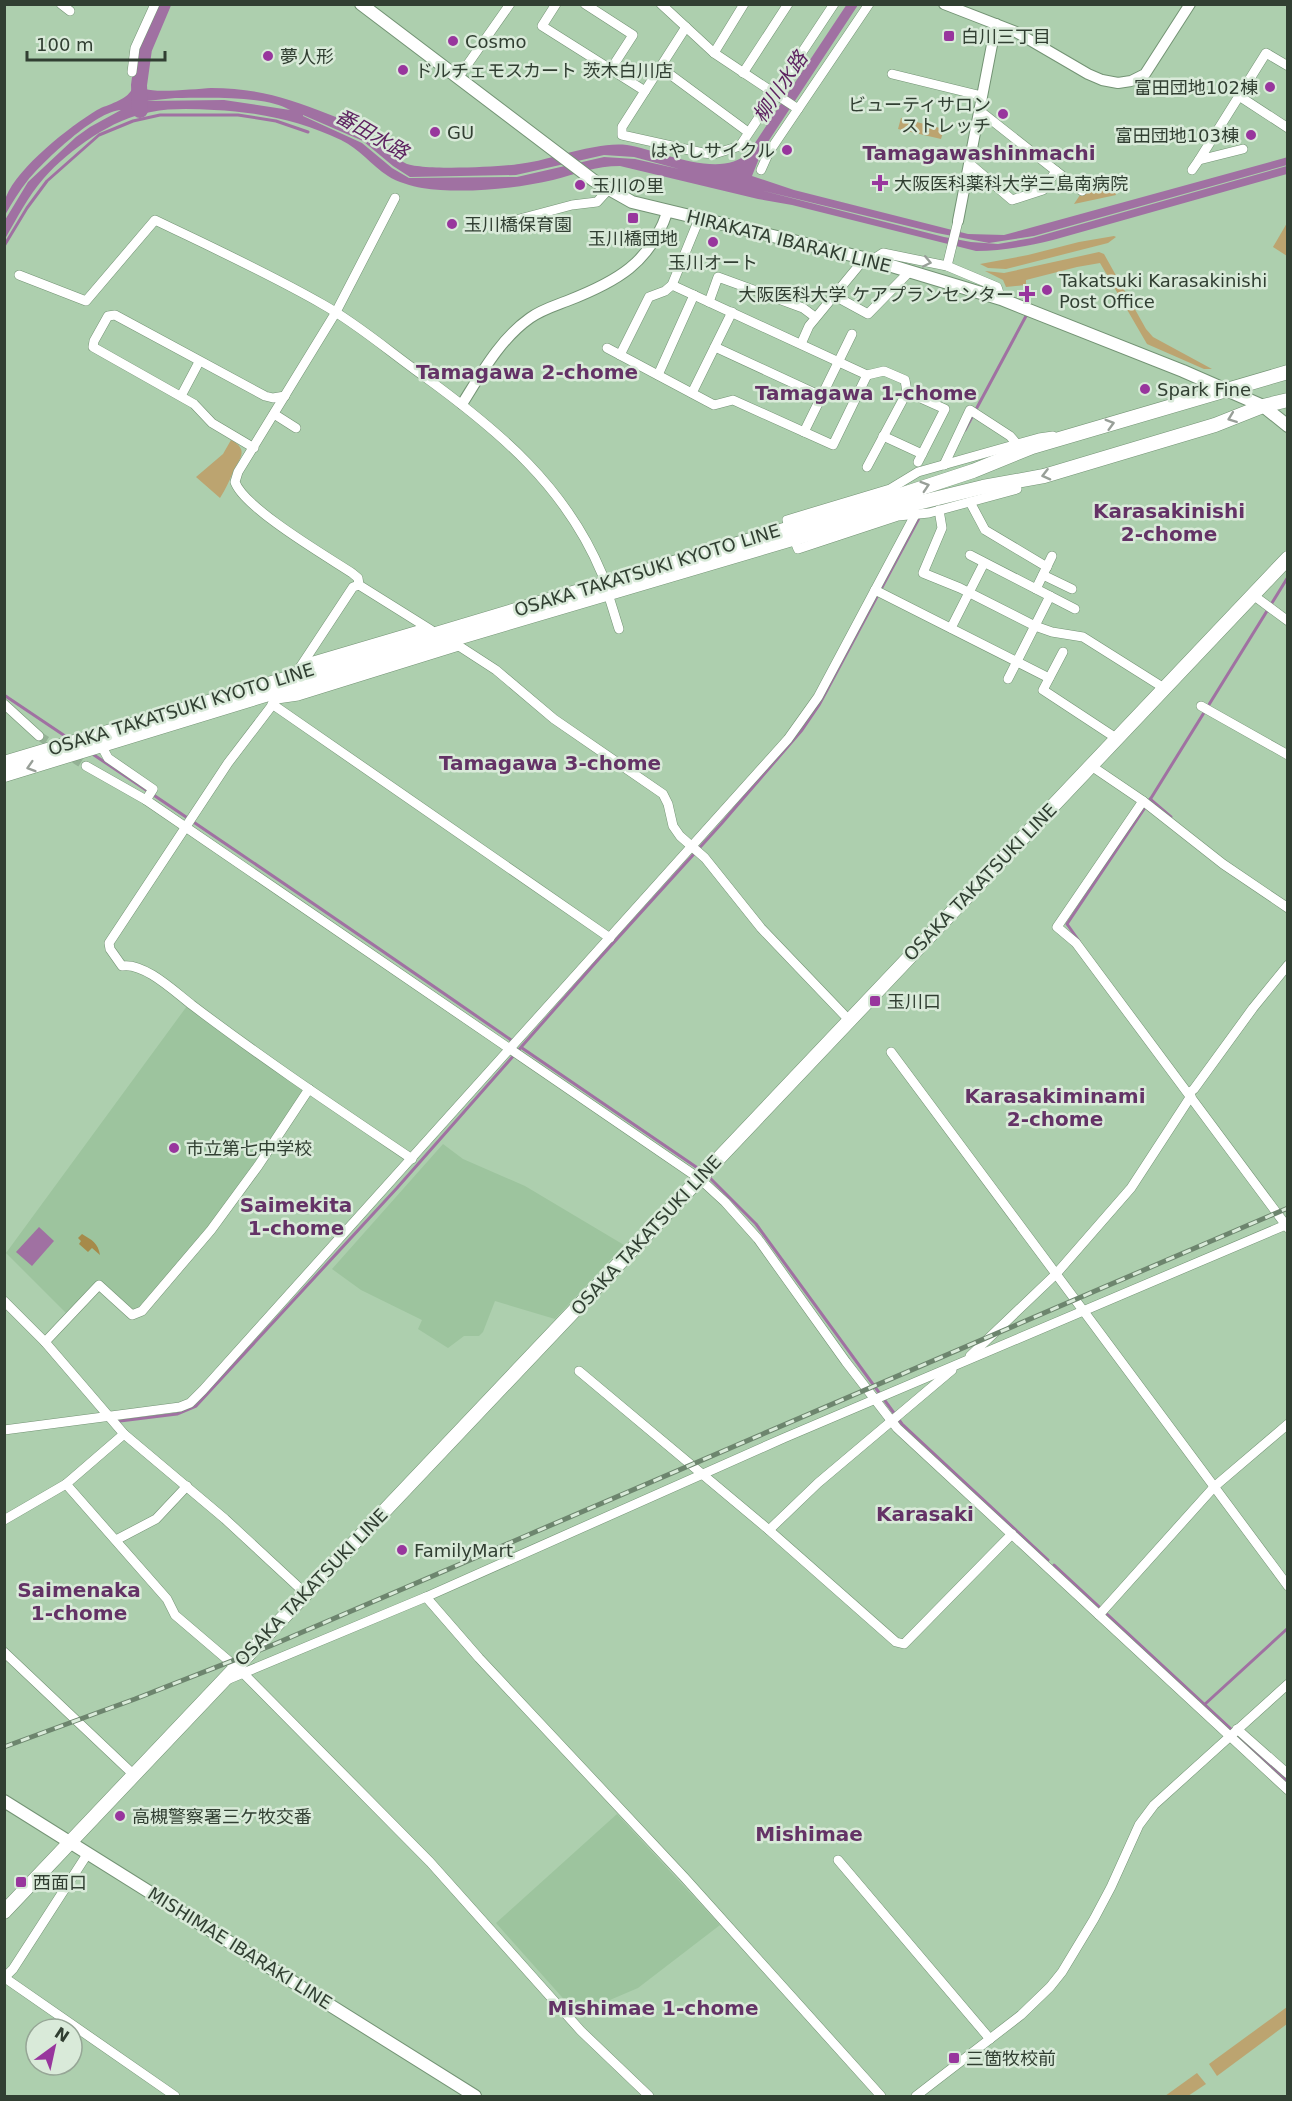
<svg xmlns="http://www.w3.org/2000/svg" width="1292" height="2101" font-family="'DejaVu Sans','Noto Sans JP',sans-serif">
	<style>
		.built { fill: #9dc49e }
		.green { fill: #bca470 }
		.forest { fill: #a68a4a }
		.water { fill: #a071a2; fill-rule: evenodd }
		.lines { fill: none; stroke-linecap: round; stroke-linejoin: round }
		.stream { stroke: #a071a2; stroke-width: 3 }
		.river { stroke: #a071a2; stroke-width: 16 }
		.minor-tunnel { stroke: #94b295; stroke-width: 9; stroke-dasharray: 9 4.5; stroke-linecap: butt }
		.minor-casing { stroke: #739374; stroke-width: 10 }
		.tertiary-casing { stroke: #739374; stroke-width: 12 }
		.secondary-casing { stroke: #739374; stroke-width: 14 }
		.primary-casing { stroke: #739374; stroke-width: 15 }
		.minor { stroke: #fff; stroke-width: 9 }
		.tertiary { stroke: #fff; stroke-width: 10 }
		.secondary { stroke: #fff; stroke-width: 12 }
		.primary { stroke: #fff; stroke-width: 14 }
		.rail-casing { stroke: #6d856e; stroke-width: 5 }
		.rail { stroke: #d9ead9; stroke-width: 3; stroke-dasharray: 9; stroke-linecap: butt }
		.oneway { stroke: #989f98 }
		.poi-dot { fill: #98369d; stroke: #d9ead9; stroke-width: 2 }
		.labels { text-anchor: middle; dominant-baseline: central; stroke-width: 5; stroke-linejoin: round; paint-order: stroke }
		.poi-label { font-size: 18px; fill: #313f32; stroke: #d9ead9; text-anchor: start }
		.street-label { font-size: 18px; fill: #313f32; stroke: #d9ead9 }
		.water-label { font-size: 20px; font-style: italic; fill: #5e2361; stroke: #d9ead9 }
		.neighbourhood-label { font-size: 20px; font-weight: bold; fill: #643366; stroke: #d9ead9 }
	</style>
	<rect width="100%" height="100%" fill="#adcfae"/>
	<g class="built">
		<path d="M187,1006L305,1089L213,1222L140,1309L131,1310L98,1280L67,1314L6,1253Z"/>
		<path d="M443,1144L463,1159L525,1186L624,1245L555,1319L495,1301L483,1332L479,1336H464L448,1348L418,1329L422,1320L361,1290L332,1269Z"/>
		<path d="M617,1814L720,1925L638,1988L577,2014L496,1923Z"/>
	</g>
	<g class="green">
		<path d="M901,118L944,129L941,139L898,129Z"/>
		<path d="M1107,180L1114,188L1116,195L1074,204L1084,189Z"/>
		<path d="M1287,223V256L1273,247Z"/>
		<path d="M1114,236L1116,237L1108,243L1006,269L988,268L980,264L1028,255L1079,242Z"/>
		<path d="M1099,252L1104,254L1146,329L1153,337L1212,369H1204L1147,344L1100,263L1077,267L1026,280V285L1006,287L1003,280L985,271L1004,273Z"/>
		<path d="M231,440C250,450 239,459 233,472C229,482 225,490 220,498L196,477L223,454Z"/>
		<path d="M1287,2007V2024L1217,2076L1209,2064Z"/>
		<path d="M1197,2073L1206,2084L1188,2096H1165Z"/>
	</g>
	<path class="forest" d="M82,1234C92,1240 98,1243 100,1255L92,1248L88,1252L79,1244L81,1241L78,1238Z"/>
	<g class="water">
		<path d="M847,4L858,5L762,151L752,176L794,190L968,234L1004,235L1288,157L1287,165L1034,236L989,243L937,233L760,190L944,237L971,242L998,244L1032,238L1287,166V174L1053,240C1027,246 1003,251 976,251L792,205L758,199L620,166C596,166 576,174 553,180C515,189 461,194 422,188C412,186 397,182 388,176C371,165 360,149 341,140C301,121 259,112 214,110C193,109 171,108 151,112C113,118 69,150 44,178C28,196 17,218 5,239V220L28,182L76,137L90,127L121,110C96,111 45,160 28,180C19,191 12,203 5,215C5,210 3,202 6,197C18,167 69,127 97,110C108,104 126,101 132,89L141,91L146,89C155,93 197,89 211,88C255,88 288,98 328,114C349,122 368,130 385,145H387C389,150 398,160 405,163C420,171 500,167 519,164C545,161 569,151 595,147C605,145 616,144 627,145C660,150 721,181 749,152ZM175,98C205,98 265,95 290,110L224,100L146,101ZM303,115L363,141L393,166L410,177L516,175L604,155L634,157L679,169L635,159L604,157L517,177L409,178L392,168L362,143L303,116Z"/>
		<path d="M39,1227L54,1241L32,1266L16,1252Z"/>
	</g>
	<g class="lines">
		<g class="stream">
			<path d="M4,246L27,208L47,181L99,135L133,121L160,115H238L276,121L308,132"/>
			<path d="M965,430L1026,316"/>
			<path d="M4,695L68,738"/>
			<path d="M91,753C233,848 374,945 514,1042"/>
			<path d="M1150,799L1171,817"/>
			<path d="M1079,941L1067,924L1148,803L1288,577"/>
			<path d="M522,1048L702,1171"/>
			<path d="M707,1175L756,1224L902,1424L1048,1560"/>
			<path d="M120,1421L177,1414L196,1406L397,1188L597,961L722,823L802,730L819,705L926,505"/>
			<path d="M1054,1565L1288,1782"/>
			<path d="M1204,1705L1288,1628"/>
		</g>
		<path class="river" d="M140,110L139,85L144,49L163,4"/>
		<path class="minor-tunnel" d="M39,736L86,766"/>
		<defs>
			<g id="minor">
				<path d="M61,4L70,11"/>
				<path d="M556,4L542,26L645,91"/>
				<path d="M585,4L633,35L611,69"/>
				<path d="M661,4L714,53L798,109"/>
				<path d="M686,27L622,127V135L703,153L714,154L740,146L834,4"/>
				<path d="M714,53L744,4"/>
				<path d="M660,67L748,132"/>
				<path d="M132,72L135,48L155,4"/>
				<path d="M743,73L788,4"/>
				<path d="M892,74L982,96"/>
				<path d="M458,78L510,4"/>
				<path d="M1239,96L1288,128"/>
				<path d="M1243,149L1199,160L1266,53L1288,66"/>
				<path d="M970,164L1012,200L1043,190L1056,171L980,111"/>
				<path d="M761,170L769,152L869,4"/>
				<path d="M1192,170L1199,160"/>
				<path d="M1056,171L1082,191"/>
				<path d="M395,198L336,312L238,472L235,482C244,508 326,556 352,573L358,578L359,585L431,630"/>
				<path d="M497,225L572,205L597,202L608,190"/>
				<path d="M872,260L883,253L947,266L997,287L1001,299"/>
				<path d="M947,266L958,221"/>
				<path d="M19,275L86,301L155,220C211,247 268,273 322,304C358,324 391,353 425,377C499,431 566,487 602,574"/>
				<path d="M835,296L868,314L910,271"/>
				<path d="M709,302L718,277L803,308L815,317"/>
				<path d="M801,344L809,326L865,258"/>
				<path d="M715,347L821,396"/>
				<path d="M607,348L714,405L733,400L833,445L867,375L672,285"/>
				<path d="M620,355L649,297L665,291L672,285L699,219"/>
				<path d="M658,375L694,295"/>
				<path d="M907,392L945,409L918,462"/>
				<path d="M692,393L732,312"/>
				<path d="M181,396L199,362"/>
				<path d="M274,414L296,428"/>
				<path d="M804,432L852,334"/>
				<path d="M883,436L922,454"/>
				<path d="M254,448L212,423L194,404L93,347L94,341L108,316L115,315L265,396L273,398L285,396"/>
				<path d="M944,465L970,410L1010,436L1017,444"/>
				<path d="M867,467L907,392L905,380L884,371L867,375"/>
				<path d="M970,502L985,530L1047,567"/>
				<path d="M939,510L942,528L923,573L960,588L1035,626L1052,632L1083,637L1164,688"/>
				<path d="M788,524L787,520L890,489L918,472L1039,438L1053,436"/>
				<path d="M796,544L798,549L898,516L929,513L1017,489"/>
				<path d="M970,555L1075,609"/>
				<path d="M1043,575L1072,589"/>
				<path d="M1036,589L1052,556"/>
				<path d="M875,590L1049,678"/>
				<path d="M1253,595L1288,621"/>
				<path d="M610,600L619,629"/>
				<path d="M951,628L984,563"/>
				<path d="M1063,652L1043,690L1116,738"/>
				<path d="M303,664L425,628"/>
				<path d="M295,675L353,587L359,585"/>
				<path d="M1008,679L1050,596"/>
				<path d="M283,691L228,763L109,943L110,949L122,966C144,962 175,992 192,1005C263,1059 338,1109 412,1159"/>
				<path d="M277,699L298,696L459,646L496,670L554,719L663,794L668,804L673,826L680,836L705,858L761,928L849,1020"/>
				<path d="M4,704L39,736"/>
				<path d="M272,704L610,938"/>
				<path d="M1201,706L1288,755"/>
				<path d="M101,745L108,758L153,789L146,800"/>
				<path d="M1090,765L1143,801L1057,927L1076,943L1288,1228"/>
				<path d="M86,766L146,800L700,1179L725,1202L758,1239L846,1362L897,1428L1288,1790"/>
				<path d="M1143,801L1223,864L1288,908"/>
				<path d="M891,1052L1288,1586"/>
				<path d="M1189,1093L1194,1089L1253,1008L1288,965"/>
				<path d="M4,1301L45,1342L124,1434L225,1519L306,1594"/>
				<path d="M45,1342L99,1285L132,1315L142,1311L211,1230L258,1166L309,1089"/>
				<path d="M970,1356L1056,1274L1131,1188L1191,1096"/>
				<path d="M579,1371L769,1530L896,1642L904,1644L1012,1534"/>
				<path d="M4,1430L180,1407L190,1403L203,1390L788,739L818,697L915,515"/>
				<path d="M66,1484L167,1599L175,1615L243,1673L430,1862L581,2031L649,2096"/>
				<path d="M4,1520L66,1484L124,1434"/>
				<path d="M769,1530L818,1483L952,1370"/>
				<path d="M116,1540L156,1519L187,1486"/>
				<path d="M426,1597L479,1658L684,1877L881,2096"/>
				<path d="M1099,1615L1214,1487L1288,1424"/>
				<path d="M4,1652L134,1775"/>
				<path d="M229,1679L426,1597L784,1438L1288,1224"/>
				<path d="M1237,1729L1288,1774"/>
				<path d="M838,1860L990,2039"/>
				<path d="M4,1978L13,1969L88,1853"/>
				<path d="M5,1978L175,2096"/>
				<path d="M916,2096L1021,2015L1050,1987L1062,1972L1094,1919L1111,1887L1139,1825L1154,1805L1288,1684"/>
			</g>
			<g id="tertiary">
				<path d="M944,4L1016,32L1088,74L1102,80L1118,83L1131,81L1145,74L1190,4"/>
				<path d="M958,221L996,24"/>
				<path d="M462,404C481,374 500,339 530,318C541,310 554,306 567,301C616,282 651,263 668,210"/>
			</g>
			<g id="secondary">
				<path d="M361,4L593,180L632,202L872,260L1001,299L1183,371L1263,406L1288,426"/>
				<path d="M4,1801L475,2096"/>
			</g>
			<g id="primary">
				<path d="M4,763L891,498L973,471L1032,447L1288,372"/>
				<path d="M4,775L285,689L897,508L983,487L1044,476L1215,425L1263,406L1288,400"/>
				<path d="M4,1912L1288,558"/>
			</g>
		</defs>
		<use href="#minor" class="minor-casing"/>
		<use href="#tertiary" class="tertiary-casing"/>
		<use href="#secondary" class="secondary-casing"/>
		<use href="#primary" class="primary-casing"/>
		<use href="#minor" class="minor"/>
		<use href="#tertiary" class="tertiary"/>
		<use href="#secondary" class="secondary"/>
		<use href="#primary" class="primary"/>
		<defs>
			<path id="rail" d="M4,1747L135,1699L270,1646L1288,1208"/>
		</defs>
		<use href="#rail" class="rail-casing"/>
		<use href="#rail" class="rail"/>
	</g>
	<defs><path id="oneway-chevron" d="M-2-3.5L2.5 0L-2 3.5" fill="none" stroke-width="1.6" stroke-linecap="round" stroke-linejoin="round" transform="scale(1.5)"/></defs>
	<g class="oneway">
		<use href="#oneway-chevron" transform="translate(927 262) rotate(12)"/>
		<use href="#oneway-chevron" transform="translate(1232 418) rotate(159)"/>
		<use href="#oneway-chevron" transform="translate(1110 424) rotate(-16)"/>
		<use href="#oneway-chevron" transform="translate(1046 475) rotate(166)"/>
		<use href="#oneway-chevron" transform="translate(925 486) rotate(-18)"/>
		<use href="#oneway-chevron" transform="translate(31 767) rotate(163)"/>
	</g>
	<g class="poi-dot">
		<rect x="943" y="30" width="12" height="12" rx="3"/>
		<circle cx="453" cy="41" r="6"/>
		<circle cx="268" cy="56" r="6"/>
		<circle cx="403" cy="70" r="6"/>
		<circle cx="1270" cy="87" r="6"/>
		<circle cx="1003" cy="114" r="6"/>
		<circle cx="435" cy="132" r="6"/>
		<circle cx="1251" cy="135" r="6"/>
		<circle cx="787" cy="150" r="6"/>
		<path d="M877 174h6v6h6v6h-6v6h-6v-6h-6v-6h6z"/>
		<circle cx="580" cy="185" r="6"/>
		<rect x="627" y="212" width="12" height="12" rx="3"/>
		<circle cx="452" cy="224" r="6"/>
		<circle cx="713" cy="242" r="6"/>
		<circle cx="1047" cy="290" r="6"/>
		<path d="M1024 285h6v6h6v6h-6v6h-6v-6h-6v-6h6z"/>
		<circle cx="1145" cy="389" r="6"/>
		<rect x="869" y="995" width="12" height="12" rx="3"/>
		<circle cx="174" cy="1148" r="6"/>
		<circle cx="402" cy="1550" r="6"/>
		<circle cx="120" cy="1816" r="6"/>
		<rect x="15" y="1876" width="12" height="12" rx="3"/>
		<rect x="948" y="2052" width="12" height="12" rx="3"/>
	</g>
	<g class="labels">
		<g class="poi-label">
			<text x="961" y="36">白川三丁目</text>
			<text x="465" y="41">Cosmo</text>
			<text x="280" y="56">夢人形</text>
			<text x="415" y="70">ドルチェモスカート 茨木白川店</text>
			<text x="1258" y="87" text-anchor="end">富田団地102棟</text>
			<text x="991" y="104" text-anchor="end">ビューティサロン<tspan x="991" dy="21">ストレッチ</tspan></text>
			<text x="447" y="132">GU</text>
			<text x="1239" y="135" text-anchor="end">富田団地103棟</text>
			<text x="775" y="150" text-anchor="end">はやしサイクル</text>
			<text x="894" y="183">大阪医科薬科大学三島南病院</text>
			<text x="592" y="185">玉川の里</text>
			<text x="464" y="224">玉川橋保育園</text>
			<text x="633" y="238" text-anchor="middle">玉川橋団地</text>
			<text x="713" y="262" text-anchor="middle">玉川オート</text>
			<text x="1059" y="280">Takatsuki Karasakinishi<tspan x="1059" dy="21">Post Office</tspan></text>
			<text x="1014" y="294" text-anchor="end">大阪医科大学 ケアプランセンター</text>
			<text x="1157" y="389">Spark Fine</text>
			<text x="887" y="1001">玉川口</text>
			<text x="186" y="1148">市立第七中学校</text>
			<text x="414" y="1550">FamilyMart</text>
			<text x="132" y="1816">高槻警察署三ケ牧交番</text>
			<text x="33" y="1882">西面口</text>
			<text x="966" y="2058">三箇牧校前</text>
		</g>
		<g class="street-label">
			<text transform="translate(789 241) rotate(14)">HIRAKATA IBARAKI LINE</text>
			<text transform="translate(647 570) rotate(-17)">OSAKA TAKATSUKI KYOTO LINE</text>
			<text transform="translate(181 709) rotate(-17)">OSAKA TAKATSUKI KYOTO LINE</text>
			<text transform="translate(980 882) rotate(-46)">OSAKA TAKATSUKI LINE</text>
			<text transform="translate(646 1235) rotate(-47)">OSAKA TAKATSUKI LINE</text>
			<text transform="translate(311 1587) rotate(-46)">OSAKA TAKATSUKI LINE</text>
			<text transform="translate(240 1948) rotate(32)">MISHIMAE IBARAKI LINE</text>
		</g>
		<g class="water-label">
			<text transform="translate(780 87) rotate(-56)">柳川水路</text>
			<text transform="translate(372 134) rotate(30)">番田水路</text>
		</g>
		<g class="neighbourhood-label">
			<text x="979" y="153">Tamagawashinmachi</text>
			<text x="527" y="372">Tamagawa 2-chome</text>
			<text x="866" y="393">Tamagawa 1-chome</text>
			<text x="1169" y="511">Karasakinishi<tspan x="1169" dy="23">2-chome</tspan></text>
			<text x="550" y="763">Tamagawa 3-chome</text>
			<text x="1055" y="1096">Karasakiminami<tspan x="1055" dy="23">2-chome</tspan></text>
			<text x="296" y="1205">Saimekita<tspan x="296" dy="23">1-chome</tspan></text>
			<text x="925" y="1514">Karasaki</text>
			<text x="79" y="1590">Saimenaka<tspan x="79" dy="23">1-chome</tspan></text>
			<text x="809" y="1834">Mishimae</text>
			<text x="653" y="2008">Mishimae 1-chome</text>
		</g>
	</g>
	<rect width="1292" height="2101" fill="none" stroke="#313f32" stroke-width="12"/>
	<g transform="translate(54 2047) rotate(33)"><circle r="28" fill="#d9ead9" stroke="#96a696" stroke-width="1.5"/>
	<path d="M0-4.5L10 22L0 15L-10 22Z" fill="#98369d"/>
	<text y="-9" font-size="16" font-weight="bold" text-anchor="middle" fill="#313f32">N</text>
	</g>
	<path d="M27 51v9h138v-9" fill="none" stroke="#313f32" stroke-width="3"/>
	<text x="36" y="51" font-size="18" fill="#313f32" stroke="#d9ead9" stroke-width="4.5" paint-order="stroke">100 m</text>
</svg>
